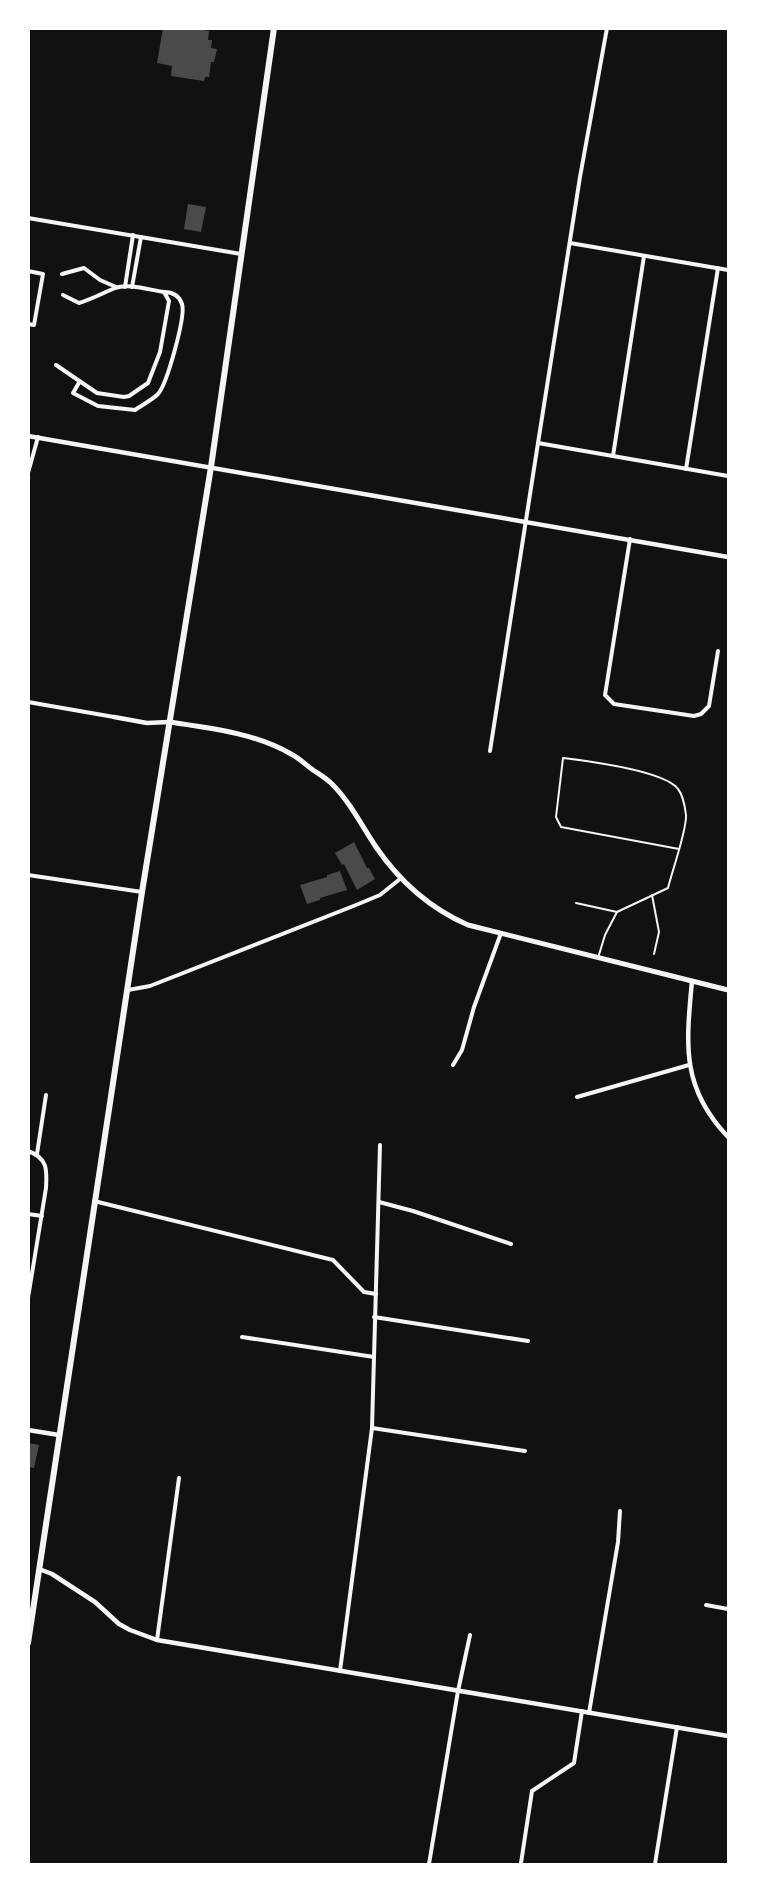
<svg xmlns="http://www.w3.org/2000/svg" width="757" height="1893" font-family="'Fira Sans Condensed',sans-serif">
	<style>
		.building { fill: #4a4a4a }
		.lines { fill: none; stroke-linecap: round; stroke-linejoin: round }
		.service { stroke: #f5f5f5; stroke-width: 2 }
		.minor { stroke: #f5f5f5; stroke-width: 4 }
		.tertiary { stroke: #f5f5f5; stroke-width: 4.5 }
		.secondary { stroke: #f5f5f5; stroke-width: 5 }
		.primary { stroke: #f5f5f5; stroke-width: 6 }
	</style>
	<rect width="100%" height="100%" fill="#111"/>
	<g class="building">
		<path d="M163,28H191L209,31L208,40H212L211,48L217,49L214,62H211L209,77H205L204,81L171,76L172,66L157,63Z"/>
		<path d="M188,204L206,207L201,232L184,229Z"/>
		<path d="M354,842L367,868H369L375,879L357,890L344,864L342,865L335,853Z"/>
		<path d="M340,871L347,890L320,898V900L307,904L300,885L327,877V875Z"/>
		<path d="M28,1443L39,1445L34,1468L28,1467Z"/>
	</g>
	<g class="lines">
		<g class="service">
			<path d="M652,895L659,932L654,954"/>
			<path d="M576,903L617,912"/>
			<path d="M598,958L605,935L617,912L668,888C672,871 687,830 686,815C685,807 683,795 678,789C664,770 587,761 563,758L556,817L561,827L679,849"/>
		</g>
		<g class="minor">
			<path d="M28,218L241,254"/>
			<path d="M570,243L728,270"/>
			<path d="M28,271L43,274L34,325L28,324"/>
			<path d="M62,274L84,268L100,280L116,287"/>
			<path d="M125,287L133,235"/>
			<path d="M132,287L141,237"/>
			<path d="M63,295L79,303C92,299 103,293 115,288C129,283 149,290 164,292"/>
			<path d="M56,365L97,393L124,397L129,396L148,383L160,352L169,301L164,292C172,292 179,295 182,304C186,316 167,384 158,394C152,400 142,405 135,410L98,406L73,393L80,381"/>
			<path d="M538,443L728,476"/>
			<path d="M613,456L644,256"/>
			<path d="M686,469L718,268"/>
			<path d="M28,473L38,437"/>
			<path d="M630,539L605,695L614,704L694,716L701,714L709,706L718,651"/>
			<path d="M28,702L114,717"/>
			<path d="M490,751L538,443L580,177L607,28"/>
			<path d="M28,875L142,892"/>
			<path d="M128,990L150,986L356,905L380,895L400,879"/>
			<path d="M453,1065L462,1050L474,1007L501,933"/>
			<path d="M577,1097L689,1065"/>
			<path d="M28,1151C48,1158 47,1170 46,1188L28,1298"/>
			<path d="M37,1154L46,1095"/>
			<path d="M94,1201L333,1260L364,1292L376,1294"/>
			<path d="M379,1202L413,1211L511,1244"/>
			<path d="M28,1214L42,1216"/>
			<path d="M374,1317L528,1341"/>
			<path d="M242,1337L374,1357"/>
			<path d="M372,1428L525,1451"/>
			<path d="M706,1605L728,1609"/>
			<path d="M157,1640L179,1478"/>
			<path d="M340,1671L372,1428L380,1145"/>
			<path d="M589,1713L618,1542L620,1511"/>
			<path d="M521,1863L532,1791L574,1763L582,1711"/>
			<path d="M429,1864L458,1691L470,1635"/>
			<path d="M655,1864L677,1727"/>
		</g>
		<g class="tertiary">
			<path d="M28,436L728,557"/>
			<path d="M114,717L147,723L169,722"/>
			<path d="M692,981C686,1045 681,1088 728,1137"/>
			<path d="M28,1430L59,1435"/>
			<path d="M39,1569L52,1574L95,1602L119,1624L130,1630L157,1640L728,1736"/>
		</g>
		<path class="secondary" d="M169,722C210,728 255,733 291,754C299,758 306,765 313,770C319,774 326,778 332,784C350,802 362,826 376,847C400,882 429,908 468,925L728,990"/>
		<path class="primary" d="M28,1643L142,892L211,467L274,28"/>
	</g>
	<rect width="757" height="1893" fill="none" stroke="#ffffff" stroke-width="60"/>
</svg>
